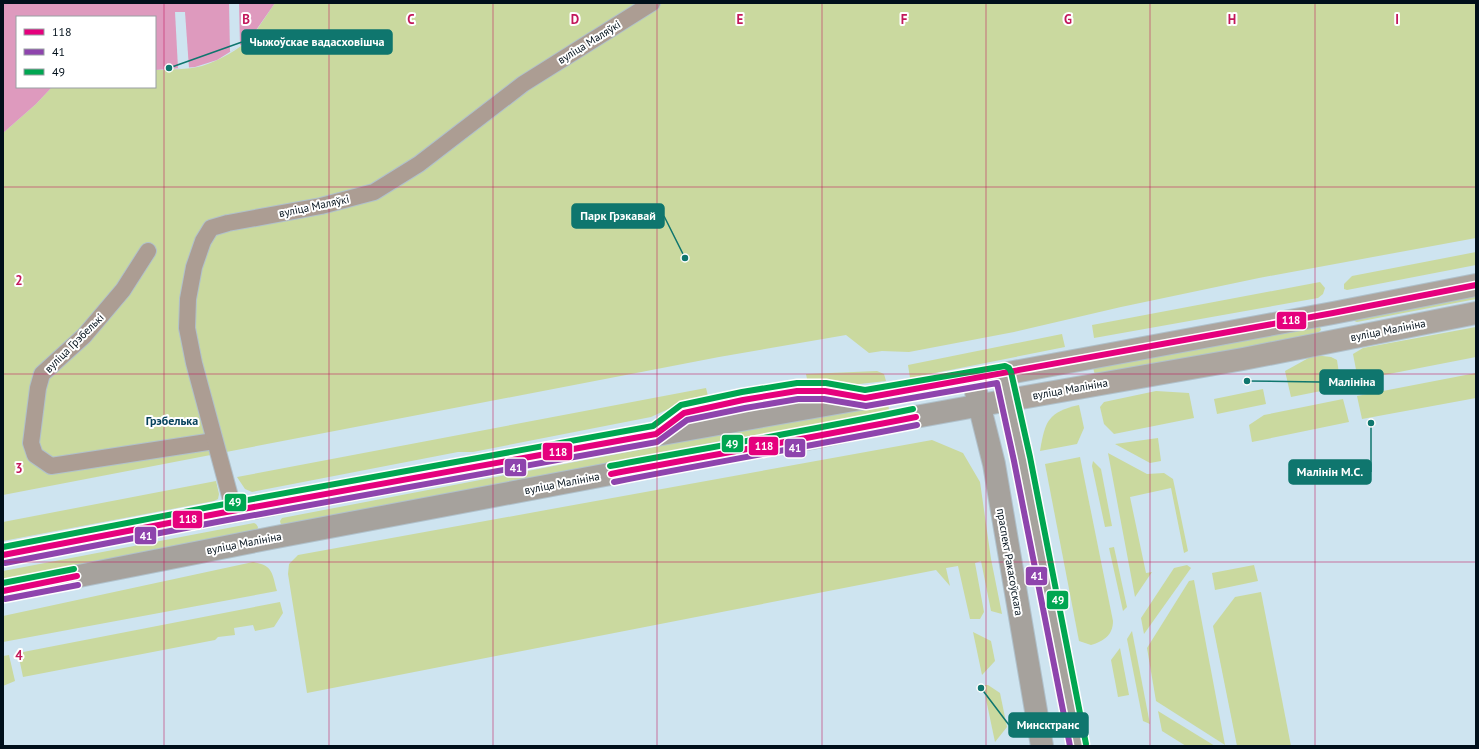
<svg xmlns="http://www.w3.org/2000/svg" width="1479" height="749" font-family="'PT Sans',sans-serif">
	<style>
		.green { fill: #cad99f }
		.water { fill: #de9abe }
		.pier { fill: #cee4f0 }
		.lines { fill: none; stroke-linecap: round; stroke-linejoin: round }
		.street-casing { stroke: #b0c1cb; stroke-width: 18 }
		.secondary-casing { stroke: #b0c1cb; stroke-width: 24 }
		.primary-casing { stroke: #b0c1cb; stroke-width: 24 }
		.street { stroke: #ac9d93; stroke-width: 16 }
		.secondary { stroke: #aca59e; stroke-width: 22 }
		.primary { stroke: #a6a29d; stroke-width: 22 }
		.bus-1-casing { stroke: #fff; stroke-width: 9 }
		.bus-2-casing { stroke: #fff; stroke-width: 9 }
		.bus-3-casing { stroke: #fff; stroke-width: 9 }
		.bus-1 { stroke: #e5007d; stroke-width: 6 }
		.bus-2 { stroke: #8e44ad; stroke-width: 6 }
		.bus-3 { stroke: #00a651; stroke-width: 6 }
		.grid { fill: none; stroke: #c2185b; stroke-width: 1; stroke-opacity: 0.55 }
		.labels { text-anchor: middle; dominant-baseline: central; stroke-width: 4; stroke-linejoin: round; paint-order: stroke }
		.street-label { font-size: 11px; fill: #000f1a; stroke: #fff }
		.neighbourhood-label { font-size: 12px; font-weight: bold; fill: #06425c; stroke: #fff }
		.grid-label { font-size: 13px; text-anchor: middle; font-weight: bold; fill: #c2185b; stroke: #fff; stroke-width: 4; stroke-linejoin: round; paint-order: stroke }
		.leader { fill: none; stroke: #0f766e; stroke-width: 1.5 }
		.callout-dot { fill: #0f766e; stroke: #fff; stroke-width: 1.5 }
		.callout { fill: #0f766e; stroke: #0f766e; stroke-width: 1.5 }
		.callout-label { font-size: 12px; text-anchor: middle; font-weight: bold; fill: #fff }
		.line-badge { stroke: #fff; stroke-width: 1.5 }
		.badge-label { font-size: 11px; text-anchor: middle; font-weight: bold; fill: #fff }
	</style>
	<rect width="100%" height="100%" fill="#cee4f0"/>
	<g class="green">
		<path d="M275,3H1476V238L1259,278L1121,307L1014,332L909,352L882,351L869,353L846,335L719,357L3,495V133L36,104L52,87H155V70C170,69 187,70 202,66C219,61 239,49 251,38Z"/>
		<path d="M1476,252V265L1347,290L1344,289V284L1352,276Z"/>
		<path d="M1320,282L1325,288L1323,294L1318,298L1094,338L1092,325Z"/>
		<path d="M1476,292V299L1357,322L1354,321V317Z"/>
		<path d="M1316,324L1320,327L1321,330L1317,334L1096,378L1093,368Z"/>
		<path d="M1476,327V357L1358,380L1353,354L1363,348Z"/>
		<path d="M1062,334L1065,347L910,378L908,365Z"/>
		<path d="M1314,355L1331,357L1337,360L1341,387L1291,397L1285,371Z"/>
		<path d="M877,371L884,374L886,381L842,386L808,384L806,374Z"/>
		<path d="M1476,373V398L1362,419L1357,396Z"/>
		<path d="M706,388L708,396L675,406L651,417L473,452H458L252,492L245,489L237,477Z"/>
		<path d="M1263,389L1266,404L1217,414L1214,399Z"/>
		<path d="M1156,391L1189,393L1194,418L1114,434L1104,424L1100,407L1104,402Z"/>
		<path d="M1343,399L1349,422L1252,442L1249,425L1264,415Z"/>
		<path d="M888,402L889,410L283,527L281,525L280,521L282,518Z"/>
		<path d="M1079,405L1084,428L1077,444L1040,451C1045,421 1048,412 1079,405Z"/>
		<path d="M1158,438L1161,461L1150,463L1115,444Z"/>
		<path d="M932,440L963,453L980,482L991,559L1002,614L991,611L981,561L975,563L984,612L980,619H970L958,566L946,568L950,586L936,570L307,693L288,574L289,564L298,555Z"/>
		<path d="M1108,453L1147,474L1164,473L1173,479L1188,551L1184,553L1171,488L1130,497L1146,573L1152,572L1135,597Z"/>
		<path d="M1080,457L1113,621C1113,635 1104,641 1091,645L1079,641L1045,464Z"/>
		<path d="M1093,461L1101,469L1112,526L1105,527L1092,466Z"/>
		<path d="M216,481L219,494L218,499L214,501L3,541V522Z"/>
		<path d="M254,523L256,524L258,527L257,531L3,580V571Z"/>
		<path d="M1114,547L1127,607L1123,611L1109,548Z"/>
		<path d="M253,562C273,565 272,573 277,591L3,642V616Z"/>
		<path d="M1187,565L1191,568L1144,634L1141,618L1174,568Z"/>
		<path d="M1254,565L1258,581L1215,590L1212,573Z"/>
		<path d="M1194,580L1225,745L1156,701L1147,648L1189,581Z"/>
		<path d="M1261,592L1291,746H1237L1213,626L1235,597Z"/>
		<path d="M280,602L283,613L274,627L255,631L253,625L234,628L235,635L218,637L215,640L23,677L18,653Z"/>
		<path d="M1132,631L1150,724L1143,721L1127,639Z"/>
		<path d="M973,632L991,641L995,661L982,675Z"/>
		<path d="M1120,648L1129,695L1118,697L1111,660Z"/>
		<path d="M9,655L15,681L3,686V656Z"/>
		<path d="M983,685H988L1000,693L1007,727L995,742Z"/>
		<path d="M1158,711L1215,746H1186L1162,731Z"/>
	</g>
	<path class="water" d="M3,3H275L249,40L217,60L195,67L155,70V17H17V87H52L36,104L3,133Z"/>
	<g class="pier">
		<path d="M229,3H239L240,46L230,52Z"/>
		<path d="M175,12H185L189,68H178Z"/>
	</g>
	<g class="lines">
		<defs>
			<g id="street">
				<path d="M148,251L123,290L84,336L42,374L38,388L31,443L35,455L51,466L214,441"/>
				<path d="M234,511L194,363L187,328L188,299L194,267L203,241L211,228L228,223L321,206L374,192L419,164L523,84L652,3"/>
			</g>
			<g id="secondary">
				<path d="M1003,374L1333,313L1476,285"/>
				<path d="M1009,400L1243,359L1476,313"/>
			</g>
			<g id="primary">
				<path d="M976,392L994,464L1042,746"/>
				<path d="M3,555C336,491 669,432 1003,374L1022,459L1078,746"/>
				<path d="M3,591L271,538L732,451L812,438L904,419L1009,400"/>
			</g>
		</defs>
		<use href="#street" class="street-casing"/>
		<use href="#secondary" class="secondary-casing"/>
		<use href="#primary" class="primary-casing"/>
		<use href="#street" class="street"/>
		<use href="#secondary" class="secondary"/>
		<use href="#primary" class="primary"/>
		<defs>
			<g id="bus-1">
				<path d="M611,474C713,455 815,437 916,417"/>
				<path d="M3,555L221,513L656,434L684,413L743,400L797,391H825L865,398L1333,313L1476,285"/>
				<path d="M3,591L77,576"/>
			</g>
			<g id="bus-2">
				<path d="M614,482C715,462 816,445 917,425"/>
				<path d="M5,563L222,521L657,442L687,420L745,408L798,399H824L866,406L997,383L1014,461L1070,746"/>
				<path d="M5,599L78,585"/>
			</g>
			<g id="bus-3">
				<path d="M610,466C711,447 813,430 913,409"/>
				<path d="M3,547L220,505L653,426L681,405L742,392L797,383H826L865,390L1005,366L1009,368L1011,372L1030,457L1086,744"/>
				<path d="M3,583L74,569"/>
			</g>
		</defs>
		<use href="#bus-1" class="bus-1-casing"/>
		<use href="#bus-2" class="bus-2-casing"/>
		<use href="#bus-3" class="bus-3-casing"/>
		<use href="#bus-1" class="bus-1"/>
		<use href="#bus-2" class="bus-2"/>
		<use href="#bus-3" class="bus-3"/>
	</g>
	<path class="grid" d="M164,3V746M329,3V746M493,3V746M657,3V746M822,3V746M986,3V746M1150,3V746M1315,3V746M3,187H1476M3,374H1476M3,562H1476"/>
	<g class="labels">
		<g class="street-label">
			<text transform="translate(589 42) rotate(-32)">вуліца Маляўкі</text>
			<text transform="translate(314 206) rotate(-12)">вуліца Маляўкі</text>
			<text transform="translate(1388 330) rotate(-11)">вуліца Малініна</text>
			<text transform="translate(74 343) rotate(-45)">вуліца Грэбелькі</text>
			<text transform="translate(1070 389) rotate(-10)">вуліца Малініна</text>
			<text transform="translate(562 483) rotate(-11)">вуліца Малініна</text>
			<text transform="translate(244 543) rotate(-11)">вуліца Малініна</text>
			<text transform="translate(1010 562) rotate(80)">праспект Ракасоўскага</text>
		</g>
		<g class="neighbourhood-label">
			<text x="172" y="420">Грэбелька</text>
		</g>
	</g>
	<g class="grid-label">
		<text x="246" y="24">B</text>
		<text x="411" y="24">C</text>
		<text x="575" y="24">D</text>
		<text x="740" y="24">E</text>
		<text x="904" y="24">F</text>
		<text x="1068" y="24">G</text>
		<text x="1232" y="24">H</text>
		<text x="1397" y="24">I</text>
		<text x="19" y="285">2</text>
		<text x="19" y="473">3</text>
		<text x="19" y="660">4</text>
	</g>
	<path class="leader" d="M169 68L242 42M685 258L664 216M1247 381L1320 382M1371 423L1371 472M981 688L1009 725"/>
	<g class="callout-dot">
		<circle cx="169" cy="68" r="4"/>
		<circle cx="685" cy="258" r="4"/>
		<circle cx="1247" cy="381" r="4"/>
		<circle cx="1371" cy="423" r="4"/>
		<circle cx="981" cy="688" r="4"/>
	</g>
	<g class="callout">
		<rect x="242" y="30" width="150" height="24" rx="4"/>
		<rect x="572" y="204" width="92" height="24" rx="4"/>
		<rect x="1320" y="370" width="63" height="24" rx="4"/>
		<rect x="1289" y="460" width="82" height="24" rx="4"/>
		<rect x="1009" y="713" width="79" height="24" rx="4"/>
	</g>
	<g class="callout-label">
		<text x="317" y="46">Чыжоўскае вадасховішча</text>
		<text x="618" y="220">Парк Грэкавай</text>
		<text x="1352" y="386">Малініна</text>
		<text x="1330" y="476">Малінін М.С.</text>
		<text x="1048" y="729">Минсктранс</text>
	</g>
	<g class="line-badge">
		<rect x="1276" y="311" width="31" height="19" rx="4" fill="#e5007d"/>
		<rect x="721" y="434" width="23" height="19" rx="4" fill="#00a651"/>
		<rect x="748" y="436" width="31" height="20" rx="4" fill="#e5007d"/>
		<rect x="784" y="438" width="22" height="20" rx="4" fill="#8e44ad"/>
		<rect x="542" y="442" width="31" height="19" rx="4" fill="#e5007d"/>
		<rect x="504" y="458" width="23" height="19" rx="4" fill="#8e44ad"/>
		<rect x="224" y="493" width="23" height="19" rx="4" fill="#00a651"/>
		<rect x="172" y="510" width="31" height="19" rx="4" fill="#e5007d"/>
		<rect x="134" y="526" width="23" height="19" rx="4" fill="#8e44ad"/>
		<rect x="1025" y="566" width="23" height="20" rx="4" fill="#8e44ad"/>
		<rect x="1046" y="590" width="23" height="20" rx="4" fill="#00a651"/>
	</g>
	<g class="badge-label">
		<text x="1291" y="324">118</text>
		<text x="732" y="448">49</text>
		<text x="764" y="450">118</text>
		<text x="795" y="452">41</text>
		<text x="558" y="456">118</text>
		<text x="516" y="472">41</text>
		<text x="235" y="506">49</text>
		<text x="188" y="523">118</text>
		<text x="146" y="540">41</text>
		<text x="1037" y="580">41</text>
		<text x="1058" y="604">49</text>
	</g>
	<rect width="1479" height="749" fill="none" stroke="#000f1a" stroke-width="8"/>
	<rect x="16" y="16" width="140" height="72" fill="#ffffff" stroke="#999fa3"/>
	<rect x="24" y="29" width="20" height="6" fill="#e5007d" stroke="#999fa3"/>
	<text x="52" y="36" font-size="12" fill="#000f1a">118</text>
	<rect x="24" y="49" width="20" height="6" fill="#8e44ad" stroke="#999fa3"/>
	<text x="52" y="56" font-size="12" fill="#000f1a">41</text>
	<rect x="24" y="69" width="20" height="6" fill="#00a651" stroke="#999fa3"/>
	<text x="52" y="76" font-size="12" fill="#000f1a">49</text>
</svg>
